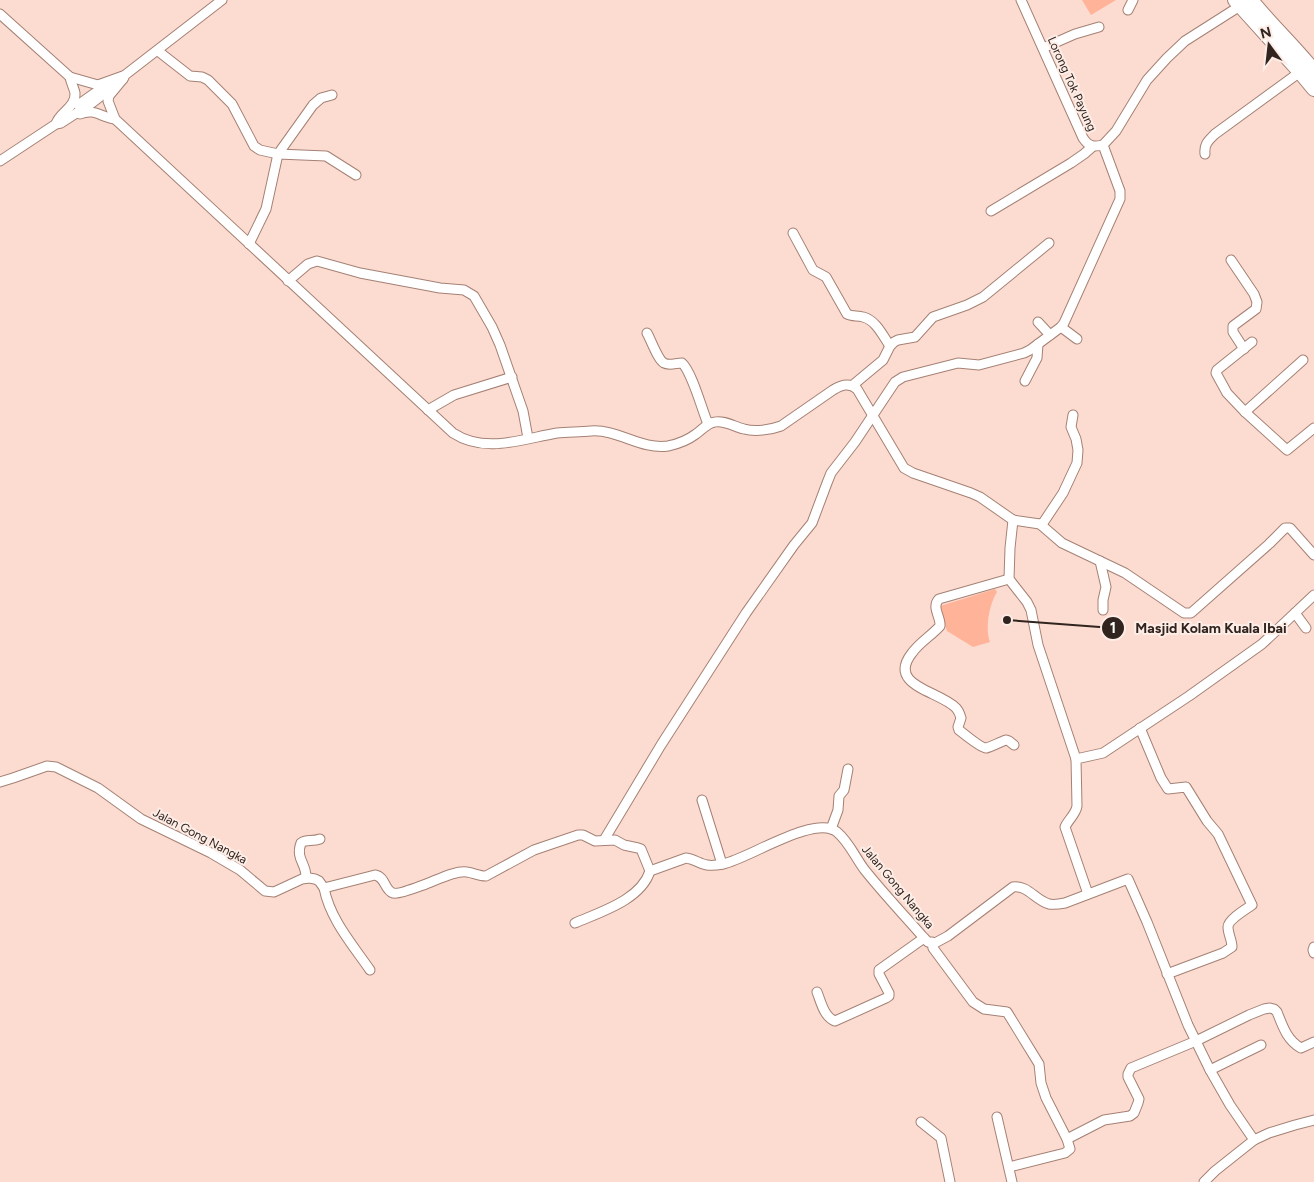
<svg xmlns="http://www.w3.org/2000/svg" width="1314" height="1182" font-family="Figtree,sans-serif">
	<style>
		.green { fill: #ffb499 }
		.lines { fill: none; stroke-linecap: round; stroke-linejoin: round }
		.minor-casing { stroke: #a58174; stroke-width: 11 }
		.highway-casing { stroke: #a58174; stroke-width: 16 }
		.minor { stroke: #fff; stroke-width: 9 }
		.highway { stroke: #fff; stroke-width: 14 }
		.labels { text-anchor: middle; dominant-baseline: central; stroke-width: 4; stroke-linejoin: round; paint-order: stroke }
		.street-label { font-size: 12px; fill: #31231e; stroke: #fdede7 }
		.leader { fill: none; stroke: #31231e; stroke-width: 2 }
		.callout-dot { fill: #31231e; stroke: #fdede7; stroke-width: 2 }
		.mark-label { font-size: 15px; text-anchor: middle; font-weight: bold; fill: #fff }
		.callout-label { font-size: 14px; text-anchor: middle; font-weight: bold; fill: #31231e; stroke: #fdede7; stroke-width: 4; stroke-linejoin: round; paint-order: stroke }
	</style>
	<rect width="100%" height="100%" fill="#fcdcd1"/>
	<g class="green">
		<path d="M1082,0H1116L1091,15Z"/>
		<path d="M995,589L997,592C989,605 985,628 990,642L973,647L947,631L940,610V606Z"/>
	</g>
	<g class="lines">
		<defs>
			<g id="minor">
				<path d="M1021,0L1083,138C1089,147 1094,147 1103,145L1116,131L1147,80L1167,58L1185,41L1240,6"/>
				<path d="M1128,10L1133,0"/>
				<path d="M0,14L70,77L98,85L123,76"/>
				<path d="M1043,48L1075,34L1099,27"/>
				<path d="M158,51L190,76L202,77L208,80L232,104L254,146L260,150L278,154L326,156L356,175"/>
				<path d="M123,79L109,96L108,101L115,119L453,433C485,454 522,439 557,433C568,432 579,432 591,431C618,429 641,450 668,446C678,444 688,440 696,434C702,430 707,423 715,422C724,420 735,427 744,429C755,432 770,430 781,426L833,390C841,385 849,382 857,389L904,468L913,473L971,493L980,497L1013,520L1010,548L1009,579L1027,602L1031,610L1038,645L1076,759"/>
				<path d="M78,105L102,88"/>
				<path d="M80,114C95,108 100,117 115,119"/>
				<path d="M56,124C59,112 76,108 75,93C74,88 71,83 70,77"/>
				<path d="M1205,154C1204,144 1208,141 1215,134L1300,72"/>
				<path d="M0,161L56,124L61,123L92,103L123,79L125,75L222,0"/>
				<path d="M991,211L1071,163L1084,154L1092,147"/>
				<path d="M793,233L813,270L826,277L847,314C852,317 858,315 863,317C876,320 883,336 890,346"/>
				<path d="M249,244L266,209L278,154L313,105L321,98L332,95"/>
				<path d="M1231,260L1254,294L1257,302L1256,309L1233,326V332L1244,349"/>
				<path d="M288,281L308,264L317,261L360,273L440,288L464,290L474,296L492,327L500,345L523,411L528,438"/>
				<path d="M1038,322L1050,335"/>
				<path d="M1061,327L1077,339"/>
				<path d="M647,333C651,340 658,360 664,363C669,366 676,363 682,363C692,372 702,410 708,424"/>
				<path d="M1252,342L1217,370L1216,373L1227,393L1245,412L1287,450L1314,428"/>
				<path d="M1025,381L1037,358L1038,344"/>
				<path d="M853,385L883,360L890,346L894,342L898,340L915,337L933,317L967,305L983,297L1049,243"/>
				<path d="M428,410L454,395L512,377"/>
				<path d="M1245,412L1303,360"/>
				<path d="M1013,520L1040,524L1043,523L1063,493L1077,463L1078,450L1076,439L1071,427L1073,415"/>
				<path d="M1040,524L1062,543L1125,573L1184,613H1191L1269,544L1285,528H1290L1314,555"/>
				<path d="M1100,561L1106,587L1103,600V610"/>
				<path d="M1009,579L939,599C931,607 941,617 940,626C931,636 920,642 912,653C886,686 940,691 956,708C959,711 960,715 961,718L958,727L959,730C964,734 981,748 986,748C991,747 1000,742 1006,740L1009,741L1014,745"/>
				<path d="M1295,613L1306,628"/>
				<path d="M1140,728L1161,778L1168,789L1186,787L1207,821L1218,834L1252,905C1246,909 1228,920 1228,927C1228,934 1232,940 1232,947L1223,953L1167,974"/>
				<path d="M0,782L13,778L47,766L56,767L98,788L141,819L211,853L240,870L265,891L274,892L302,879L309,878L315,879L319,881L324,888L375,875C386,877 384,890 393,893C399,895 420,886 426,884C437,880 456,870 467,872C474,873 479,876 486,876L534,850L578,835H583L595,841L615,840L624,845L638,848L641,849L650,871C641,900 600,912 575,923"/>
				<path d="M702,800L722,864"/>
				<path d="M831,829L838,810L839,796L844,790L848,769"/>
				<path d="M604,840L661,745L746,613L794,545L812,523L827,483L831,473L855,442L895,382L903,377L958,363L979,365L1024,353L1030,350L1061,327L1064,323L1120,199V191L1103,145"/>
				<path d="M650,871L686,858C694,859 700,864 707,865C712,866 718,865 723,864C748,859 815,814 837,832C849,842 855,857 864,869C883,893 904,915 924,938L928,942L935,943L948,936L1013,887C1028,885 1035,900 1049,904C1054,905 1060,904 1065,903L1128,879L1147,922L1188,1025L1210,1070L1230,1105L1254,1140"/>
				<path d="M306,878C307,864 295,859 301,843C306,839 312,842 320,839"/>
				<path d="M324,888C330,919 352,944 370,970"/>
				<path d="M1088,894L1065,827C1068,820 1076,814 1077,806L1076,759L1103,753L1189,696L1262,644L1314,595"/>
				<path d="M932,942L933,948L973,1002L984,1009L1007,1012L1039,1064L1041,1083L1046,1098L1067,1139L1070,1149L1065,1153L1009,1167"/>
				<path d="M1314,947L1313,950L1314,953"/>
				<path d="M817,992C821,1002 824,1017 835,1021L886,998L889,996V993L879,974V970L924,938"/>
				<path d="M1210,1070L1261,1045"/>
				<path d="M997,1117L1012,1182"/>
				<path d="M921,1122L941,1138L950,1182"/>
				<path d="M1067,1139L1104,1120L1130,1116L1134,1113L1138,1103L1139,1099L1128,1077V1074L1131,1068L1196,1041L1249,1015L1264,1009L1270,1008L1274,1009L1277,1012C1283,1027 1287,1040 1301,1048L1314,1042"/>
				<path d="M1204,1182L1215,1171L1254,1140L1269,1133L1295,1125L1314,1120"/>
			</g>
			<g id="highway">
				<path d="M1235,0L1300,72L1314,89"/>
				<path d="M1251,0C1271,25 1294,46 1314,71"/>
			</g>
		</defs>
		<use href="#minor" class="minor-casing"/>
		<use href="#highway" class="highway-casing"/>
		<use href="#minor" class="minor"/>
		<use href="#highway" class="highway"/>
	</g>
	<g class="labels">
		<g class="street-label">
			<text transform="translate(1072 84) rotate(66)">Lorong Tok Payung</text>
			<text transform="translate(200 836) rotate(28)">Jalan Gong Nangka</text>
			<text transform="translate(898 887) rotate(50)">Jalan Gong Nangka</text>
		</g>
	</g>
	<path class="leader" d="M1007 620L1113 628"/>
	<g class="callout-dot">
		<circle cx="1007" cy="620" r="5"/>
		<circle cx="1113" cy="628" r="12"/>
	</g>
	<g class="mark-label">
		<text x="1113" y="633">1</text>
	</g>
	<g class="callout-label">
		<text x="1211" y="633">Masjid Kolam Kuala Ibai</text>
	</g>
	<g transform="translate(1269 45) rotate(345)" stroke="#fdede7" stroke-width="4" paint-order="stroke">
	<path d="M0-4L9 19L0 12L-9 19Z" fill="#31231e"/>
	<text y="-8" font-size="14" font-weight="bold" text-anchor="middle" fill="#31231e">N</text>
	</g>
</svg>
